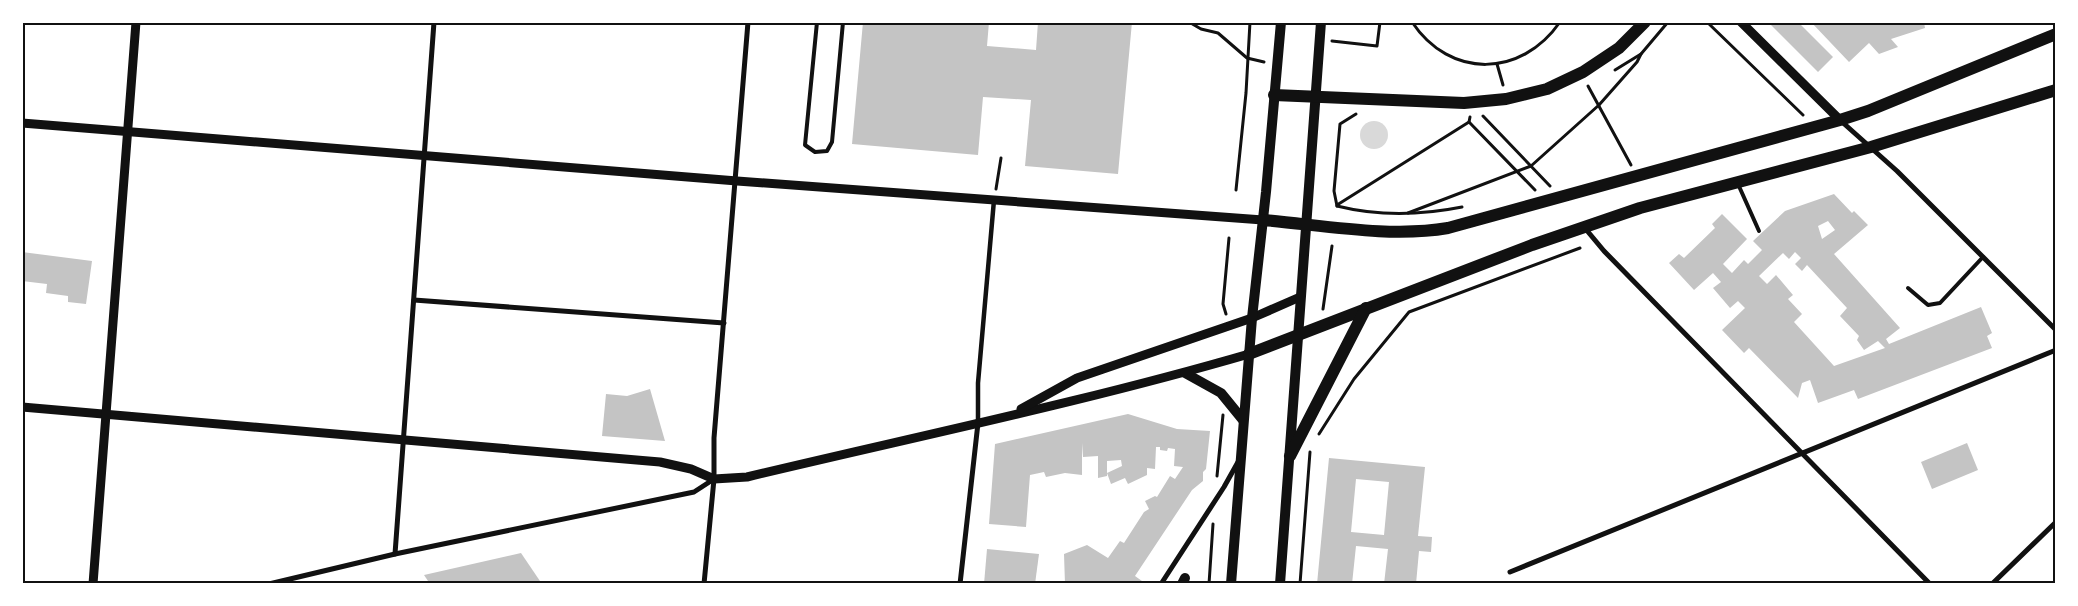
<svg xmlns="http://www.w3.org/2000/svg" width="2078" height="606" font-family="Arial,sans-serif">
	<style>
		.water { fill: #d9d9d9 }
		.building { fill: #c4c4c4; fill-rule: evenodd }
		.lines { fill: none; stroke-linecap: round; stroke-linejoin: round }
		.path { stroke: #111; stroke-width: 3 }
		.service { stroke: #111; stroke-width: 4 }
		.pedestrian { stroke: #111; stroke-width: 4.5 }
		.minor { stroke: #111; stroke-width: 5 }
		.tertiary { stroke: #111; stroke-width: 9 }
		.secondary { stroke: #111; stroke-width: 10 }
		.primary { stroke: #111; stroke-width: 12 }
		.neatline { fill: none; stroke: #111; stroke-width: 2 }
	</style>
	<rect width="100%" height="100%" fill="#fff"/>
	<circle class="water" cx="1374" cy="135" r="14"/>
	<g class="building">
		<path d="M863,22H989L987,46L1036,50L1038,22H1132L1118,174L1025,166L1031,100L983,97L978,155L852,144Z"/>
		<path d="M1768,22H1798L1833,57L1818,72Z"/>
		<path d="M1811,22H1924L1925,28L1891,39L1898,47L1879,54L1869,43L1849,62Z"/>
		<path d="M1834,194L1852,213L1854,211L1868,225L1834,254L1900,328L1886,339L1889,344L1981,307L1992,333L1987,336L1992,348L1858,399L1854,390L1818,403L1810,380L1802,383L1798,398L1749,348L1744,353L1722,330L1745,308L1738,301L1730,308L1713,288L1721,282L1713,273L1694,290L1669,263L1679,254L1684,258L1715,228L1712,224L1722,214L1747,239L1723,264L1732,273L1744,260L1748,264L1762,250L1753,241L1785,211ZM1828,221L1835,230L1822,239L1818,226ZM1795,252L1801,258L1795,264L1802,271L1807,265L1847,308L1840,316L1859,336L1857,340L1864,350L1878,341L1885,348L1834,366L1794,322L1802,314L1788,299L1793,295L1776,275L1767,284L1759,276L1783,253L1789,259Z"/>
		<path d="M22,252L92,261L86,304L68,302V296L46,293L47,284L22,281Z"/>
		<path d="M650,389L665,441L602,436L606,394L627,396Z"/>
		<path d="M1128,414L1177,429L1210,431L1206,469L1203,472V481L1192,490L1135,576L1142,581L1140,584H1065L1064,554L1087,545L1108,558L1120,541L1124,543L1144,512L1149,509L1145,501L1155,496L1157,497L1170,476L1175,479L1183,467L1174,466L1175,449L1168,448L1167,451L1160,450V447H1156L1155,469L1147,468V475L1128,484L1125,478L1111,484L1107,473L1122,466L1121,460L1107,461V476L1098,478V456L1083,457L1082,443V475L1065,473L1046,477L1044,472L1030,475L1026,527L989,524L995,444Z"/>
		<path d="M1967,443L1978,470L1932,489L1921,462Z"/>
		<path d="M1329,458L1425,467L1418,536L1432,537L1431,552L1419,551L1416,584H1384L1388,549L1356,546L1352,584H1317ZM1356,479L1389,482L1384,535L1351,532Z"/>
		<path d="M987,549L1039,554L1035,584H984Z"/>
		<path d="M521,553L542,584H430L424,575Z"/>
	</g>
	<g class="lines">
		<g class="path">
			<path d="M1189,22L1201,29L1218,33L1247,58L1264,62"/>
			<path d="M1412,22C1450,79 1521,78 1560,22"/>
			<path d="M1707,22L1803,115"/>
			<path d="M1332,41L1377,46L1380,22"/>
			<path d="M1497,64L1503,85"/>
			<path d="M1615,70L1641,54"/>
			<path d="M1588,86L1631,165"/>
			<path d="M1483,116L1550,186"/>
			<path d="M1469,122L1535,190"/>
			<path d="M996,189L1001,158"/>
			<path d="M1236,190L1246,93L1250,22"/>
			<path d="M1337,205L1469,122L1470,117"/>
			<path d="M1337,206L1334,191L1340,124L1356,114"/>
			<path d="M1337,206C1377,216 1422,215 1462,207"/>
			<path d="M1408,213L1531,166L1599,105L1637,62L1641,54L1668,22"/>
			<path d="M1323,309L1332,246"/>
			<path d="M1226,314L1223,304L1229,238"/>
			<path d="M1319,434L1354,379L1409,312L1580,248"/>
			<path d="M1217,476L1223,415"/>
			<path d="M1209,584L1213,524"/>
			<path d="M1300,584L1310,452"/>
		</g>
		<g class="service">
			<path d="M817,22L805,145L815,152L827,151L832,142L843,22"/>
			<path d="M1738,184L1759,231"/>
			<path d="M1908,288L1928,305L1940,303L1983,257"/>
		</g>
		<path class="pedestrian" d="M978,422V383L994,200"/>
		<g class="minor">
			<path d="M1841,121L1897,171L2056,330"/>
			<path d="M1584,227L1604,251L1930,584"/>
			<path d="M414,300L724,323"/>
			<path d="M395,554L434,22"/>
			<path d="M1510,572L2056,350"/>
			<path d="M269,584L395,554L694,492L714,479"/>
			<path d="M704,584L714,479V438L748,22"/>
			<path d="M960,584L978,423"/>
			<path d="M1161,584L1224,487L1238,462"/>
			<path d="M1992,584L2056,522"/>
		</g>
		<g class="tertiary">
			<path d="M1741,22L1840,120"/>
			<path d="M22,123L737,181L1263,220"/>
			<path d="M22,407L660,462L691,469L714,479L747,477C914,437 1084,402 1249,354"/>
			<path d="M1021,409L1077,378L1252,318L1300,297"/>
			<path d="M93,584L136,22"/>
		</g>
		<g class="secondary">
			<path d="M1185,373L1221,393L1243,420"/>
			<path d="M1182,584L1185,578"/>
			<path d="M1231,584L1252,318L1266,192L1281,22"/>
			<path d="M1280,584L1321,22"/>
		</g>
		<g class="primary">
			<path d="M1274,95L1464,103L1506,99L1547,89L1583,72L1619,48L1645,22"/>
			<path d="M1263,220C1322,225 1390,238 1448,228L1840,120L1868,111L2056,34"/>
			<path d="M1249,354L1532,245L1640,208L1871,147L2056,90"/>
			<path d="M1290,456L1366,308"/>
		</g>
	</g>
	<rect width="2078" height="606" fill="none" stroke="#ffffff" stroke-width="48"/>
	<rect x="24" y="24" width="2030" height="558" class="neatline"/>
</svg>
